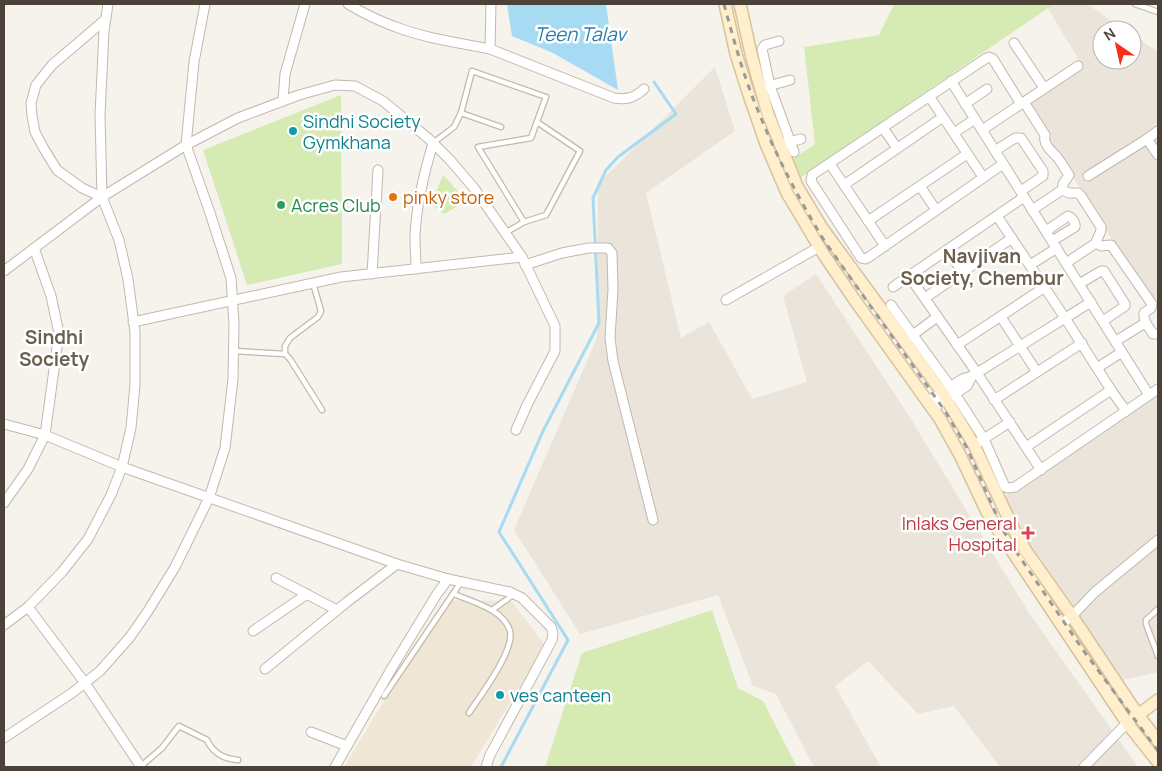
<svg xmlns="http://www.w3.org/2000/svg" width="1162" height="771" font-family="Manrope,sans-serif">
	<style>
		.residential { fill: #eae4da }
		.education { fill: #efe6d5 }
		.green { fill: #d6ebb4 }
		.water { fill: #a7daf3 }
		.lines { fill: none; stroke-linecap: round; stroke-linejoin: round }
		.stream { stroke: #a7daf3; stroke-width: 3 }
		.lane-casing { stroke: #c2b9ad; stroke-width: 7 }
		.street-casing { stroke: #c2b9ad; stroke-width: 11 }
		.secondary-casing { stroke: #d7c39b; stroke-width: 14 }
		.lane { stroke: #fff; stroke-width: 4.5 }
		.street { stroke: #fff; stroke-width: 9 }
		.secondary { stroke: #ffefcd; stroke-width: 11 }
		.rail { stroke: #9a9a9a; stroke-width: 3; stroke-dasharray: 6 6; stroke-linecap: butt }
		.culture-dot { fill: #0f9aa8; stroke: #fff; stroke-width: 2 }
		.food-dot { fill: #e8710a; stroke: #fff; stroke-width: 2 }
		.leisure-dot { fill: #2e9e5b; stroke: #fff; stroke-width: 2 }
		.health-dot { fill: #e0444e; stroke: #fff; stroke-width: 2 }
		.labels { text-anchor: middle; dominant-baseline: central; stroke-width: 5; stroke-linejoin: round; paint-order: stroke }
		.culture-label { font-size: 18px; fill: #0d838f; stroke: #fff; text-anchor: start }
		.food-label { font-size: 18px; fill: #c56008; stroke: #fff; text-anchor: start }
		.leisure-label { font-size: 18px; fill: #27864d; stroke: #fff; text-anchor: start }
		.health-label { font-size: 18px; fill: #be3a42; stroke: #fff; text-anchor: end }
		.water-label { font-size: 19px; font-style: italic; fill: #2a7dab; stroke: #fff }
		.neighbourhood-label { font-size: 19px; font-weight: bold; fill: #6e604f; stroke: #fff }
	</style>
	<rect width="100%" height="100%" fill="#f6f2ec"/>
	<g class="residential">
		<path d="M1054,4H1087L1125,30H1102V60H1132V34L1158,52V313L1028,105L1082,65L1047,7Z"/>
		<path d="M715,67L735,131L646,193L681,338L709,322L752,399L807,382L783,296L816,274L909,416L1029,613L1138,767H1000L954,706L918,714L868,661L835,686L881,767H814L776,694L753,686L718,595L580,634L514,530L597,338L598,184Z"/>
		<path d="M1158,393V672L1123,680L1023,539L1004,497Z"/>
	</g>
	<path class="education" d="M446,600L511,601L545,645L471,767H344Z"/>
	<g class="green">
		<path d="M894,4H1053L1051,6L800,178L793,159L815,144L804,47L879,35Z"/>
		<path d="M341,95L342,264L247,285L203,150Z"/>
		<path d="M443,175L467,201L444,214L431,204Z"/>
		<path d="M712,610L738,688L763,701L797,767H545L582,653Z"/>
	</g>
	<path class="water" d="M507,4H606L618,90L553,53L512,36Z"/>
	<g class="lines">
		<path class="stream" d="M501,767L568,640L499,532L543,431L599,323L593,198L606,170L618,157L676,114L654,82"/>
		<defs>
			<g id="lane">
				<path d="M1135,4L1158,12"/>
				<path d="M501,127L461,113L472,71L546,97L531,138L478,147L524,222L505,233"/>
				<path d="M433,143L454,127L461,113"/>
				<path d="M524,222L546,215L580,151L537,122"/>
				<path d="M234,351L285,354L290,359L322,410"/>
				<path d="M285,354V346L290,338L318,317L321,311L313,283"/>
				<path d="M454,594C466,599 482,604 493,611C500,615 508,623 510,631C515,650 480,696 469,713"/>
				<path d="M1158,609L1146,620V624L1158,656"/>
				<path d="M492,610L513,595"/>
				<path d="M384,696L461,582"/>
				<path d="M140,767L162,748L179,726L207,740C213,753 223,759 238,760"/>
			</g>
			<g id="street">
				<path d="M348,4C363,13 379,21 396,27C424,38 460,43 490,49"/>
				<path d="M491,4L490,49L614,98C627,100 634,98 644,89"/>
				<path d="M779,41L765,45L762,49L770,86L794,152"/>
				<path d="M1014,43L1044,88"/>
				<path d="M951,81L1149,395"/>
				<path d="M765,87L790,80"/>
				<path d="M929,96L983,177"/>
				<path d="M283,101L285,74L305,4"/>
				<path d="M1024,102L1045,135C1043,145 1051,150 1057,157C1061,162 1065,169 1069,175L1063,184L1062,190L1032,210"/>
				<path d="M965,104L987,89"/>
				<path d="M883,128L897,148"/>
				<path d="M982,130L1078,66"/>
				<path d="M1158,131L1147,139L1158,155"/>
				<path d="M954,133L975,119"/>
				<path d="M784,143L801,139"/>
				<path d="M995,151L1015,138H1021L1043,171V176L1021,191"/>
				<path d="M830,164L885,246"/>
				<path d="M1003,164L869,257L865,259L861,258L811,181L812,175L985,59L989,57L993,59L1021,104"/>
				<path d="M1088,176L1147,139"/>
				<path d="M844,185L943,117"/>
				<path d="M920,186L936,210"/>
				<path d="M1062,190L1069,193H1078L1081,196L1101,227C1102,233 1097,237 1096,243L1066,263"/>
				<path d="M102,197L82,188L57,170L44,149L35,132L32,116L31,103L36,85L52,65L106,19"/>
				<path d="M1024,197L909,276L977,373L1041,470"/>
				<path d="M997,216L1065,318L1111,390"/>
				<path d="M868,221L967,154"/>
				<path d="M1046,231L1068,216C1072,217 1076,223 1075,227L1052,241"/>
				<path d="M1096,243L1101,246L1111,245L1152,304L1151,308L1144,313C1143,322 1149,327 1153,334H1158"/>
				<path d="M947,250L963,272"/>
				<path d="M525,265L562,253L589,248H608L612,253L613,289L610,338L613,361L653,520"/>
				<path d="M1030,265L1057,248"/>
				<path d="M416,269C416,258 415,247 415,237C416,205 424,173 433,143"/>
				<path d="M4,271L102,197L186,145L238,118L299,95L335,85L355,86L383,101L429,139L450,160L474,188L522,257L555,326V351L527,405L516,430"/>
				<path d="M372,274L378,170"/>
				<path d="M1079,284L1101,271H1104L1125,304V306L1103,321"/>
				<path d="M893,287L909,276"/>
				<path d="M925,298L1012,238"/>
				<path d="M726,300L819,247"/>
				<path d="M891,305L950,386"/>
				<path d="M1001,317L1037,372"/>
				<path d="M133,322L341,277L522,257"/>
				<path d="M910,337L937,317"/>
				<path d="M1116,341L1145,323"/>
				<path d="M957,345L1045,287"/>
				<path d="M1097,368L1122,352"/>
				<path d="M955,394L984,439L1005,487L1008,488L1015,487L1158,389"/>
				<path d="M994,400L1082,343"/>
				<path d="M927,402L962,379L972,376L1091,302"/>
				<path d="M932,409L967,386L972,376"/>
				<path d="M4,424L45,435L122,467L397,564L448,579L510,592L522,598L551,627L553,633L552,640L490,755L486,767"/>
				<path d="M979,442L1010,422"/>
				<path d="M1026,447L1111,390L1126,411"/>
				<path d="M4,503L28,469L45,435L59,333L51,296L34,248"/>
				<path d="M276,578L337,610"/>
				<path d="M28,607L85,683L141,767"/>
				<path d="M1061,624L1072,616L1095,592L1158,540"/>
				<path d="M4,625L28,607L62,572L88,539L111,495L122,467L131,428L135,385V332L128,279L119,240L102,197L100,115L104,31L108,4"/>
				<path d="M253,631L307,594"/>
				<path d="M265,669L347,602L397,564"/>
				<path d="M311,732L347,746"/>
				<path d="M4,738L72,693L100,671L130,637L148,611L175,567L209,498L225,448L233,379L234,324L231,278L209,210L186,145L194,62L205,4"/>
				<path d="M335,767L393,666L437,594L448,579"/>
				<path d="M1084,767L1127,723"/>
			</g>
			<g id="secondary">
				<path d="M725,4L736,54L748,92L766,144L787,193L824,255L854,299L940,419L960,455L987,512L1000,533L1127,723L1158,762"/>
				<path d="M740,4L752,58L768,114L797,186L822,228L942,392L974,445L1013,528L1026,551L1072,616L1138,715L1158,741"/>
				<path d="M1134,718L1158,700"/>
			</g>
		</defs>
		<use href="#lane" class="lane-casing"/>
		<use href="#street" class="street-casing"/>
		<use href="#secondary" class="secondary-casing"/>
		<use href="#lane" class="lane"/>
		<use href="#street" class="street"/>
		<use href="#secondary" class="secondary"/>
		<path class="rail" d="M724,4C734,41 744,78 759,113C777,158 800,201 825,242L945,411L967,448L1003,530L1015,550L1083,650L1158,751"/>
	</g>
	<g class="culture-dot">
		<circle cx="293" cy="131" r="5"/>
		<circle cx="500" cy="695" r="5"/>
	</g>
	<circle class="food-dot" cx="393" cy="197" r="5"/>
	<circle class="leisure-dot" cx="281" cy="205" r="5"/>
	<path class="health-dot" d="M1025.5 525.5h5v5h5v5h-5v5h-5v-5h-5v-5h5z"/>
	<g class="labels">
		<g class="culture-label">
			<text x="303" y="121">Sindhi Society<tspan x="303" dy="21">Gymkhana</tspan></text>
			<text x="510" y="695">ves canteen</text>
		</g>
		<g class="food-label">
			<text x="403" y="197">pinky store</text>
		</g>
		<g class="leisure-label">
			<text x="291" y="205">Acres Club</text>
		</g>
		<g class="health-label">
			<text x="1017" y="523">Inlaks General<tspan x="1017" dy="21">Hospital</tspan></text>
		</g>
		<g class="water-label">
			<text x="580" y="34">Teen Talav</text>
		</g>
		<g class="neighbourhood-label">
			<text x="982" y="256">Navjivan<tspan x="982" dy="22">Society, Chembur</tspan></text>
			<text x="54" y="337">Sindhi<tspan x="54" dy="22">Society</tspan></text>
		</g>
	</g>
	<rect width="1162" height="771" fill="none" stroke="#4b4339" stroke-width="10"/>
	<g transform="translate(1117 45) rotate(326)"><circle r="24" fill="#ffffff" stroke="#b7b4b0"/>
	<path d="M0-4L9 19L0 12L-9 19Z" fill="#ff2c1a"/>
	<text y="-8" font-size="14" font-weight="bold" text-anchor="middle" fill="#4b4339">N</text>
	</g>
</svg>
